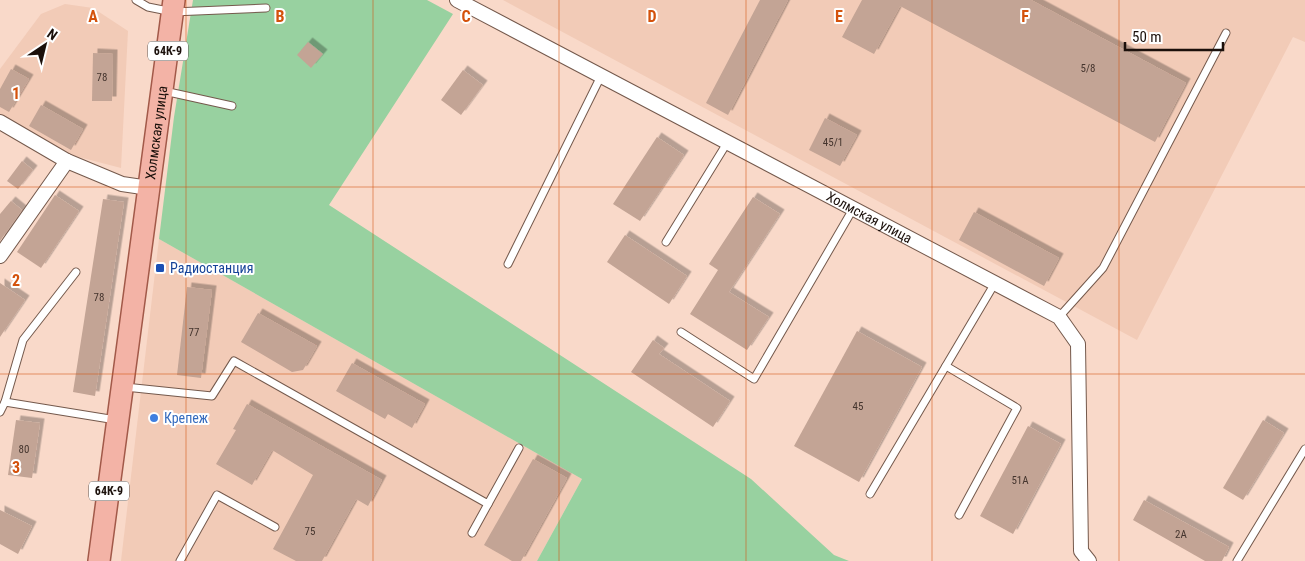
<svg xmlns="http://www.w3.org/2000/svg" width="1305" height="561" font-family="'Roboto Condensed',sans-serif">
	<style>
		.built { fill: #f2cbb7 }
		.green { fill: #98d1a0 }
		.building { fill: #c3a495; filter: url(#shadow) }
		.lines { fill: none; stroke-linecap: round; stroke-linejoin: round }
		.service-casing { stroke: #74594c; stroke-width: 9 }
		.minor-casing { stroke: #74594c; stroke-width: 16 }
		.primary-casing { stroke: #a25949; stroke-width: 24 }
		.service { stroke: #fff; stroke-width: 7 }
		.minor { stroke: #fff; stroke-width: 14 }
		.primary { stroke: #f3b3a6; stroke-width: 21 }
		.grid { fill: none; stroke: #d4520c; stroke-width: 1; stroke-opacity: 0.55 }
		.transit-dot { fill: #1a4fb4; stroke: #fff; stroke-width: 2 }
		.shop-dot { fill: #3f7fe0; stroke: #fff; stroke-width: 2 }
		.labels { text-anchor: middle; dominant-baseline: central; stroke-width: 4; stroke-linejoin: round; paint-order: stroke }
		.number-label { font-size: 11px; fill: #45352e }
		.shield { fill: #fff; stroke: #5f5854; stroke-width: 1 }
		.shield-label { font-size: 12px; font-weight: bold; fill: #1b100b }
		.street-label { font-size: 14px; fill: #1b100b; stroke: #fff }
		.transit-label { font-size: 14px; fill: #164399; stroke: #fff; text-anchor: start }
		.shop-label { font-size: 14px; fill: #366cbe; stroke: #fff; text-anchor: start }
		.grid-label { font-size: 16px; text-anchor: middle; font-weight: bold; fill: #d4520c; stroke: #fff; stroke-width: 4; stroke-linejoin: round; paint-order: stroke }
	</style>
	<defs>
		<filter id="shadow"><feDropShadow dx="4.5" dy="-4.5" stdDeviation="0" flood-color="#0004"/></filter>
	</defs>
	<rect width="100%" height="100%" fill="#f9d9c9"/>
	<g class="built">
		<path d="M503,0H1305V42L1293,37L1137,340Z"/>
		<path d="M65,4L93,8L128,31L121,168L75,156L0,115V69L41,14Z"/>
		<path d="M159,239L582,479L537,561H121Z"/>
	</g>
	<path class="green" d="M193,0H427L453,14L329,205L751,479L834,555L849,561H537L582,479L159,239L174,117Z"/>
	<g class="building">
		<path d="M760,0H788L728,115L706,103Z"/>
		<path d="M862,0H1031L1186,83L1155,142L900,6L874,54L842,37Z"/>
		<path d="M308,42L323,54L311,68L297,55Z"/>
		<path d="M93,53L113,54L112,101H92Z"/>
		<path d="M11,69L29,79L9,112L0,107V89Z"/>
		<path d="M463,70L483,85L461,115L441,100Z"/>
		<path d="M41,105L83,129L71,150L29,126Z"/>
		<path d="M825,118L857,135L840,166L809,150Z"/>
		<path d="M657,137L684,155L640,221L613,204Z"/>
		<path d="M22,161L33,170L18,189L7,181Z"/>
		<path d="M55,195L79,211L41,268L17,252Z"/>
		<path d="M753,197L780,214L729,292L769,317L747,350L690,314L718,270L709,264Z"/>
		<path d="M103,199L124,202L95,396L73,392Z"/>
		<path d="M11,201L22,210L0,241V214Z"/>
		<path d="M974,212L1059,258L1044,286L959,240Z"/>
		<path d="M625,235L687,276L669,304L607,262Z"/>
		<path d="M0,283L25,300L0,337Z"/>
		<path d="M187,287L212,290L201,378L177,375Z"/>
		<path d="M258,313L317,346L303,370L292,372L241,342Z"/>
		<path d="M857,331L922,367L859,482L794,446Z"/>
		<path d="M653,340L664,348L659,354L730,401L713,427L631,372Z"/>
		<path d="M352,363L425,404L412,428L388,414L385,419L336,391Z"/>
		<path d="M247,404L382,480L368,506L356,499L322,561H296L273,549L313,475L272,450L252,485L216,464L236,430L233,429Z"/>
		<path d="M16,420L40,423L32,478L8,475Z"/>
		<path d="M1263,420L1284,433L1243,500L1223,488Z"/>
		<path d="M1028,426L1061,444L1013,534L980,516Z"/>
		<path d="M533,459L567,478L521,561H512L484,545Z"/>
		<path d="M1144,500L1229,547L1222,561H1205L1133,520Z"/>
		<path d="M0,510L32,526L18,554L0,544Z"/>
	</g>
	<g class="lines">
		<defs>
			<g id="service">
				<path d="M136,0L148,7L173,12L266,8"/>
				<path d="M164,91L232,106"/>
				<path d="M666,242L727,143"/>
				<path d="M508,264L601,76"/>
				<path d="M1059,317L1103,268L1226,33"/>
				<path d="M681,332L754,379L853,209"/>
				<path d="M946,366L1017,408L959,515"/>
				<path d="M125,387L212,396L234,361L488,504L519,448"/>
				<path d="M5,402L116,420"/>
				<path d="M0,412L5,402L23,340L76,272"/>
				<path d="M870,494L995,283"/>
				<path d="M472,533L488,504"/>
				<path d="M180,561L217,495L275,527"/>
				<path d="M1237,561L1305,449"/>
			</g>
			<g id="minor">
				<path id="s1" d="M457,0L1059,317L1078,344L1081,551L1089,561"/>
				<path d="M0,122L67,161L122,184L149,188"/>
				<path d="M0,256L67,161"/>
			</g>
			<g id="primary">
				<path id="s2" d="M99,561L174,0"/>
			</g>
		</defs>
		<use href="#service" class="service-casing"/>
		<use href="#minor" class="minor-casing"/>
		<use href="#primary" class="primary-casing"/>
		<use href="#service" class="service"/>
		<use href="#minor" class="minor"/>
		<use href="#primary" class="primary"/>
	</g>
	<path class="grid" d="M186,0V561M373,0V561M559,0V561M746,0V561M932,0V561M1119,0V561M0,187H1305M0,374H1305"/>
	<rect class="transit-dot" x="155" y="263" width="10" height="10" rx="2.5"/>
	<circle class="shop-dot" cx="154" cy="418" r="5"/>
	<g class="labels">
		<g class="number-label">
			<text x="1088" y="68">5/8</text>
			<text x="102" y="77">78</text>
			<text x="833" y="142">45/1</text>
			<text x="99" y="297">78</text>
			<text x="194" y="332">77</text>
			<text x="858" y="406">45</text>
			<text x="24" y="449">80</text>
			<text x="1020" y="480">51А</text>
			<text x="310" y="531">75</text>
			<text x="1181" y="534">2А</text>
		</g>
		<g class="shield">
			<rect x="148" y="41.5" width="40" height="19" rx="4"/>
			<rect x="89" y="481.5" width="40" height="19" rx="4"/>
		</g>
		<g class="shield-label">
			<text x="168" y="51">64К-9</text>
			<text x="109" y="491">64К-9</text>
		</g>
		<g class="street-label">
			<text stroke="none"><textPath href="#s2" startOffset="432">Холмская улица</textPath></text>
			<text stroke="none"><textPath href="#s1" startOffset="466">Холмская улица</textPath></text>
		</g>
		<g class="transit-label">
			<text x="170" y="268">Радиостанция</text>
		</g>
		<g class="shop-label">
			<text x="164" y="418">Крепеж</text>
		</g>
	</g>
	<g class="grid-label">
		<text x="93" y="22">A</text>
		<text x="280" y="22">B</text>
		<text x="466" y="22">C</text>
		<text x="652" y="22">D</text>
		<text x="839" y="22">E</text>
		<text x="1025" y="22">F</text>
		<text x="16" y="99">1</text>
		<text x="16" y="286">2</text>
		<text x="16" y="473">3</text>
	</g>
	<g transform="translate(45 45) rotate(35)" stroke="#ffffff" stroke-width="4" paint-order="stroke">
	<path d="M0-4L9 19L0 12L-9 19Z" fill="#1b100b"/>
	<text y="-8" font-size="14" font-weight="bold" text-anchor="middle" fill="#1b100b">N</text>
	</g>
	<path d="M1125 42v8h98v-8" fill="none" stroke="#1b100b" stroke-width="2.5"/>
	<text x="1132" y="42" font-size="15" fill="#1b100b" stroke="#ffffff" stroke-width="4" paint-order="stroke">50 m</text>
</svg>
